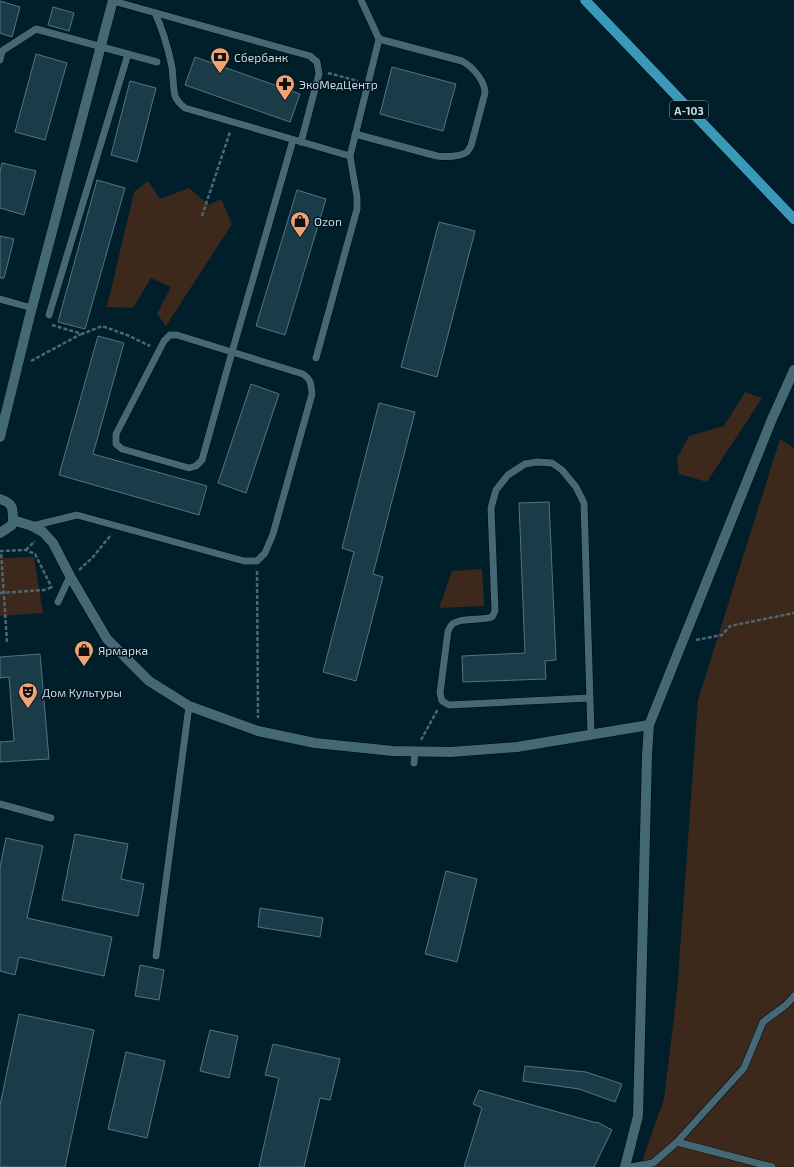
<svg xmlns="http://www.w3.org/2000/svg" width="794" height="1167" font-family="'Exo 2',sans-serif">
	<style>
		.green { fill: #3d281c }
		.building { fill: #193c48; stroke: #517582 }
		.lines { fill: none; stroke-linecap: round; stroke-linejoin: round }
		.service-casing { stroke: #000810; stroke-width: 8 }
		.minor-casing { stroke: #000810; stroke-width: 11 }
		.tertiary-casing { stroke: #000810; stroke-width: 11 }
		.primary-casing { stroke: #000810; stroke-width: 11 }
		.path { stroke: #4d6771; stroke-width: 2.5; stroke-dasharray: 4 2; stroke-linecap: butt }
		.service { stroke: #456875; stroke-width: 7 }
		.minor { stroke: #456875; stroke-width: 10 }
		.tertiary { stroke: #456875; stroke-width: 10 }
		.primary { stroke: #3a99b8; stroke-width: 10 }
		.labels { text-anchor: middle; dominant-baseline: central; stroke-width: 3; stroke-linejoin: round; paint-order: stroke }
		.shield { fill: #00151e; stroke: #8b9fa6; stroke-width: 1 }
		.shield-label { font-size: 11px; font-weight: bold; fill: #c7dae1 }
		.poi-label { font-size: 12px; fill: #c7dae1; stroke: #00151e; text-anchor: start }
	</style>
	<rect width="100%" height="100%" fill="#001f2a"/>
	<g class="green">
		<path d="M148,181L160,199L189,188L209,205L221,199L232,224L166,326L157,314L171,287L151,278L133,308L107,307L134,192Z"/>
		<path d="M745,392L762,398L707,482L679,474L677,458L689,436L724,426Z"/>
		<path d="M780,439L794,448V1167H640L664,1099L677,992L698,700Z"/>
		<path d="M34,557L43,613L0,616V558Z"/>
		<path d="M482,569L484,606L439,608L452,571Z"/>
	</g>
	<g class="building">
		<path d="M0,1L20,7L12,37L0,33Z"/>
		<path d="M53,7L74,13L69,31L48,25Z"/>
		<path d="M36,54L67,63L45,140L15,132Z"/>
		<path d="M195,57L300,94L290,122L185,85Z"/>
		<path d="M392,67L456,84L443,131L380,114Z"/>
		<path d="M130,81L156,88L137,162L111,155Z"/>
		<path d="M2,163L36,171L24,215L0,208V172Z"/>
		<path d="M97,180L125,188L85,329L58,322Z"/>
		<path d="M297,190L326,199L285,335L256,326Z"/>
		<path d="M439,222L475,231L437,377L401,367Z"/>
		<path d="M0,236L14,239L4,278H0Z"/>
		<path d="M98,336L124,343L93,454L207,486L199,515L59,475Z"/>
		<path d="M251,384L279,394L246,493L218,483Z"/>
		<path d="M379,403L415,412L373,574L383,577L356,681L323,672L354,552L342,548Z"/>
		<path d="M549,502L556,660L545,661L546,679L463,682L462,656L525,653L519,503Z"/>
		<path d="M40,654L49,759L0,762V742L14,741L9,677L0,678V657Z"/>
		<path d="M75,834L128,844L121,879L144,884L138,916L62,900Z"/>
		<path d="M6,838L43,846L27,918L112,937L104,976L19,957L15,975L0,971V867Z"/>
		<path d="M446,871L477,879L457,962L425,954Z"/>
		<path d="M260,908L323,918L320,937L258,927Z"/>
		<path d="M140,965L164,970L159,1000L135,996Z"/>
		<path d="M19,1014L94,1030L65,1167H0V1105Z"/>
		<path d="M210,1030L238,1036L229,1078L200,1071Z"/>
		<path d="M273,1044L340,1059L330,1100L320,1098L304,1167H259L279,1078L265,1075Z"/>
		<path d="M126,1052L165,1061L147,1138L108,1129Z"/>
		<path d="M525,1066L586,1072L622,1084L615,1102L579,1089L523,1081Z"/>
		<path d="M479,1090L597,1123V1122L612,1130L594,1167H464L482,1108L473,1104Z"/>
	</g>
	<g class="lines">
		<defs>
			<g id="service">
				<path d="M113,1L310,56L317,62L319,74L301,142"/>
				<path d="M155,13C163,30 168,48 172,67C173,76 173,86 175,96C177,101 180,104 185,108L350,156L357,197V209L316,358"/>
				<path d="M0,60L2,51L36,29L157,62"/>
				<path d="M355,134L437,156C445,157 460,157 467,152C468,151 470,147 471,146L485,93C485,81 473,67 462,61L379,39"/>
				<path d="M350,156L379,39L361,0"/>
				<path d="M0,299L32,308"/>
				<path d="M49,315L128,54"/>
				<path d="M32,526L77,515L244,561H257L265,553L273,534L312,394C311,383 311,380 303,374L232,352L202,460L196,466L189,468L122,449L116,444V434L164,341L170,335H177L232,352L293,140"/>
				<path d="M58,602L70,576"/>
				<path d="M590,698L449,705L442,701L440,693L448,631C450,628 451,624 454,623C464,617 481,621 492,617L495,611L491,508L496,490L508,475L525,464L537,462L552,463L562,470L576,487L584,503L591,734"/>
				<path d="M414,763L415,751"/>
				<path d="M0,804L51,818"/>
				<path d="M156,956L189,706"/>
				<path d="M677,1142L772,1167"/>
				<path d="M631,1167L653,1163L677,1142L744,1068L763,1022L786,1005L794,996"/>
			</g>
			<g id="minor">
				<path d="M0,533L12,525L13,520"/>
				<path d="M625,1167L638,1116L647,755L649,725"/>
			</g>
			<g id="tertiary">
				<path d="M0,437L29,319L113,0"/>
				<path d="M0,499C13,503 13,508 13,520L32,526L43,532L53,543L70,576L107,639L149,681L189,706L258,731L315,743L393,751L451,752L517,747L649,725L772,419L794,370"/>
			</g>
			<path id="primary" d="M585,0L794,219"/>
		</defs>
		<use href="#service" class="service-casing"/>
		<use href="#minor" class="minor-casing"/>
		<use href="#tertiary" class="tertiary-casing"/>
		<use href="#primary" class="primary-casing"/>
		<g class="path">
			<path d="M328,73L358,81"/>
			<path d="M202,216L230,132"/>
			<path d="M52,325L82,334L102,326L127,335L150,346"/>
			<path d="M31,361L81,334"/>
			<path d="M26,550L35,541"/>
			<path d="M79,570L93,557L110,536L112,535"/>
			<path d="M257,571L258,718"/>
			<path d="M0,593L44,590L53,587"/>
			<path d="M696,640L722,635L730,626L794,613"/>
			<path d="M7,642L1,551L26,550L35,554L52,588"/>
			<path d="M421,740L438,709"/>
		</g>
		<use href="#service" class="service"/>
		<use href="#minor" class="minor"/>
		<use href="#tertiary" class="tertiary"/>
		<use href="#primary" class="primary"/>
	</g>
	<defs>
		<symbol id="bank-pin" viewBox="-11 -11 22 30"><path d="M0 17L-7.5 6A9.5 9.5 0 1 1 7.5 6Z" fill="#efa376" stroke="#00151e"/><path d="M-6-4H6V4H-6ZM0-2.3a2.3 2.3 0 1 0 0 4.6a2.3 2.3 0 1 0 0-4.6Z" fill="#111"/></symbol>
		<symbol id="pharmacy-pin" viewBox="-11 -11 22 30"><path d="M0 17L-7.5 6A9.5 9.5 0 1 1 7.5 6Z" fill="#efa376" stroke="#00151e"/><path d="M-2-6h4v4h4v4h-4v4h-4v-4h-4v-4h4Z" fill="#111"/></symbol>
		<symbol id="shop-pin" viewBox="-11 -11 22 30"><path d="M0 17L-7.5 6A9.5 9.5 0 1 1 7.5 6Z" fill="#efa376" stroke="#00151e"/><path d="M-5-2.5h2.3a2.7 3.5 0 0 1 5.4 0H5L5.5 6h-11ZM-1.5-2.5h3a1.5 2.3 0 0 0-3 0Z" fill="#111"/></symbol>
		<symbol id="theatre-pin" viewBox="-11 -11 22 30"><path d="M0 17L-7.5 6A9.5 9.5 0 1 1 7.5 6Z" fill="#efa376" stroke="#00151e"/><path d="M-5-5.5Q0-4 5-5.5V0Q5 5 0 6Q-5 5-5 0ZM-3.3-2.5H-1v1.5H-3.3ZM1-2.5H3.3v1.5H1ZM-2.8 1Q0 5.5 2.8 1Z" fill="#111"/></symbol>
	</defs>
	<g fill-rule="evenodd">
		<use href="#bank-pin" x="209" y="46" width="22" height="30"/>
		<use href="#pharmacy-pin" x="274" y="73" width="22" height="30"/>
		<use href="#shop-pin" x="289" y="210" width="22" height="30"/>
		<use href="#shop-pin" x="73" y="639" width="22" height="30"/>
		<use href="#theatre-pin" x="17" y="681" width="22" height="30"/>
	</g>
	<g class="labels">
		<rect class="shield" x="670" y="101" width="38" height="18" rx="3"/>
		<g class="shield-label">
			<text x="689" y="110">А-103</text>
		</g>
		<g class="poi-label">
			<text x="234" y="57">Сбербанк</text>
			<text x="299" y="84">ЭкоМедЦентр</text>
			<text x="314" y="221">Ozon</text>
			<text x="98" y="650">Ярмарка</text>
			<text x="42" y="692">Дом Культуры</text>
		</g>
	</g>
</svg>
